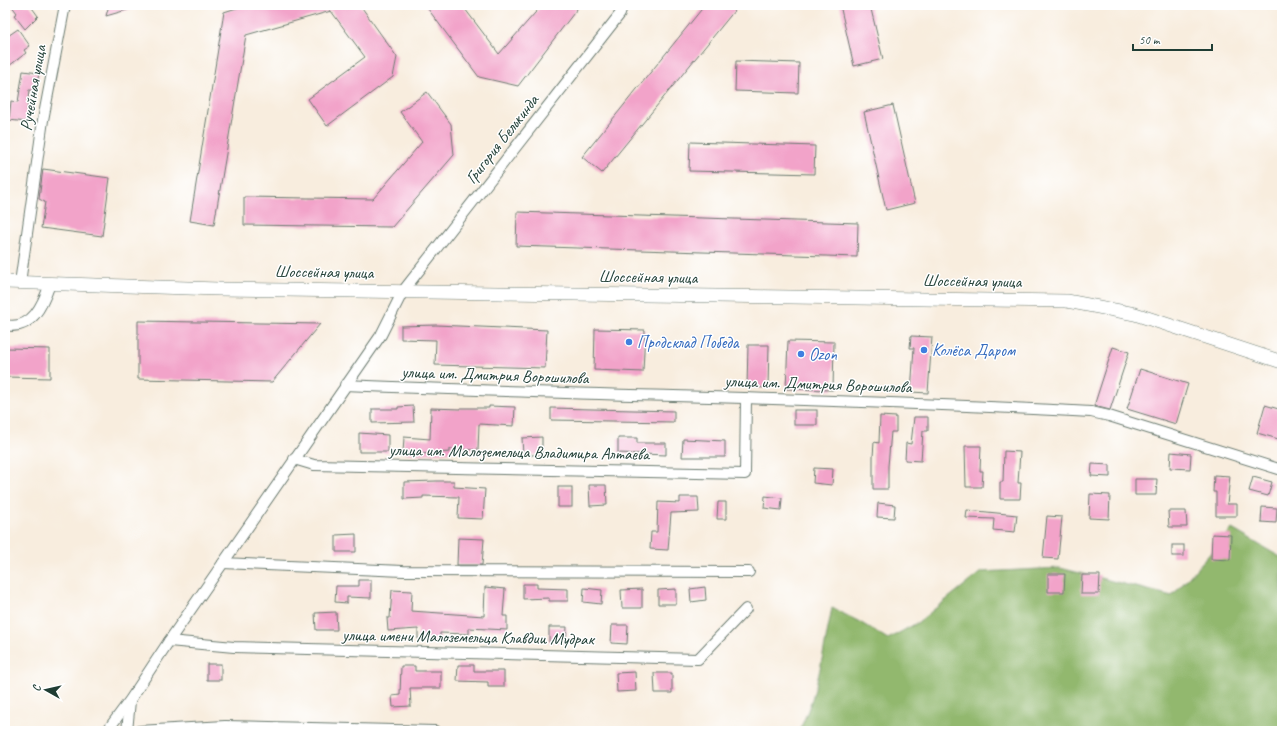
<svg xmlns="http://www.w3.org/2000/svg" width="1287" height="736" font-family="Caveat,sans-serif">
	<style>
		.forest { fill: #92b86e; stroke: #587a51 }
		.building { fill: #f2a3c9 }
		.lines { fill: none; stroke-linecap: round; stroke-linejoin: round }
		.minor-casing { stroke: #6b7b70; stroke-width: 12 }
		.tertiary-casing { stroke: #6b7b70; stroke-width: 14 }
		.minor { stroke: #fff; stroke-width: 10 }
		.tertiary { stroke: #fff; stroke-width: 13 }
		.shop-dot { fill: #3f7fe0; stroke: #fff; stroke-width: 1.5 }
		.labels { text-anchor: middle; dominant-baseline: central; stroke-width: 3; stroke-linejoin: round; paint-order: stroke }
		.street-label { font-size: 17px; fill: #1f3d34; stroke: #fff }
		.shop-label { font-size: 17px; fill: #366cbe; stroke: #fff; text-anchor: start }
	</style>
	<rect width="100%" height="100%" fill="#fff"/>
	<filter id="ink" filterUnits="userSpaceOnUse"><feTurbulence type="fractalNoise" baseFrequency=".025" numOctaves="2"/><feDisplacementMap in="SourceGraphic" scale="8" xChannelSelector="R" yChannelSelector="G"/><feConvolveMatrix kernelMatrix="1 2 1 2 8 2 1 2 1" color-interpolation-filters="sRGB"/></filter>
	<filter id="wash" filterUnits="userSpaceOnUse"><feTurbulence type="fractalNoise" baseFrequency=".012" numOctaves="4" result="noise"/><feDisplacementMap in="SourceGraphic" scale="16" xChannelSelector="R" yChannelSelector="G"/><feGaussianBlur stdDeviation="0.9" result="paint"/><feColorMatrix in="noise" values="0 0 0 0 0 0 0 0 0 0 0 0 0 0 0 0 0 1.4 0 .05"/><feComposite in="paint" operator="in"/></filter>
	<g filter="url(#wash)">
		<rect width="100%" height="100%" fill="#f8edde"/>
		<path class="forest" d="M1232,529L1282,558V731H799C819,691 823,651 832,608L858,621L888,639L917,623L981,572L1060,568L1172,596Z"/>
		<g id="blocks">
			<g class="building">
				<path d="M11,5H30L38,16L25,29L14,15L17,13Z"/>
				<path d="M109,5H137V7L106,16Z"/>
				<path d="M246,5H360L397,57L393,77L327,126L308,99L365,57L331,11L246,35L214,225L190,221L224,12Z"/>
				<path d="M425,5H462L499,54L542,5H580L518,86L479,77Z"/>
				<path d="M705,5H739L602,173L582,157Z"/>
				<path d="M840,5H870L883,59L854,66Z"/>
				<path d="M18,29L30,46L24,50L26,53L5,69V38Z"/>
				<path d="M736,61L799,63L798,93L735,91Z"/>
				<path d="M23,71L39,73L36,91L29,90L26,122L9,120L11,101L18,102Z"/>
				<path d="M427,92L451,124L454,155L392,227L244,225V197L373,199L422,142L400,112Z"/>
				<path d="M893,105L915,203L886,210L864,112Z"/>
				<path d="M690,142L815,146L814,174L689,171Z"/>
				<path d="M43,169L110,178L102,236L41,228L45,202L39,199Z"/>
				<path d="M517,212L858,223L857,257L516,246Z"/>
				<path d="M138,321L320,324L272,382L138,379Z"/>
				<path d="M436,325L547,330L545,368L435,365L436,340L401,339V326Z"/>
				<path d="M595,329L645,330L643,372L594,370Z"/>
				<path d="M911,336L932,337L928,393L911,392L914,348H910Z"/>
				<path d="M788,341L834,342L833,390L786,389Z"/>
				<path d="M748,345H769L768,388L747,387Z"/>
				<path d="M1113,347L1129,352L1110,410L1094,406Z"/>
				<path d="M5,348L50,349V378L5,377Z"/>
				<path d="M1140,369L1188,384L1176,424L1127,409Z"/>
				<path d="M1265,405L1282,410V440L1257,433Z"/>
				<path d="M413,406L414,422L372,423V409H398V407Z"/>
				<path d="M489,406L515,407L514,426L479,424L478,450L450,449V452L420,454L403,453L404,437L430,439L431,408L460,409V408H489Z"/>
				<path d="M551,408L674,411V422L551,420Z"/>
				<rect x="794" y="410" width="23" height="15"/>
				<path d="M880,416L896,417V432H891L888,466V489H873V457L874,442L879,443Z"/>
				<path d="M914,417H928V431H923L921,461L905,460L906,443L911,444Z"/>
				<path d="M359,433L388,435V452H359Z"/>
				<path d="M542,437V455H523L522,438Z"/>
				<path d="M618,438H637V443H666V455L618,453Z"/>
				<path d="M683,439L725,441V457H682Z"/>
				<path d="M965,446H981L980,471H983L982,487H966Z"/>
				<path d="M1004,451L1020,452L1018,483H1021L1020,499H1000V482H1003Z"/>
				<path d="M1171,452L1191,454L1190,469L1170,468Z"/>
				<path d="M1092,464L1110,465V477L1091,476Z"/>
				<path d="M814,468L833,469L832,485L813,483Z"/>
				<path d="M1214,475L1230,476L1227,504H1237V516H1216V492H1213Z"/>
				<path d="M1253,477L1272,482L1268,496L1249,491Z"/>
				<path d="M1135,479H1157L1156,495H1135Z"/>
				<path d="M436,481H454V487L485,489L483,519L458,518L459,497L423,496V498L404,499V482Z"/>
				<path d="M589,485H606L607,505L590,506Z"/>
				<rect x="558" y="487" width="14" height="20"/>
				<path d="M1090,494L1110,495L1109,519L1089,518Z"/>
				<path d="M765,496L782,498L781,510L764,508Z"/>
				<path d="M680,497H698L699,512L671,513L668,550L650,549L651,532H657L658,502L680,503Z"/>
				<path d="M718,502H726V519H717Z"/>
				<path d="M878,503L895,505L894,518L877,517Z"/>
				<path d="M1262,507L1277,508L1276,523L1261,522Z"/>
				<path d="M967,510L1017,515L1015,532L993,530L994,519L966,518Z"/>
				<path d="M1168,511H1186L1187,527H1169Z"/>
				<path d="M1047,516L1062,517L1058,559L1043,558Z"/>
				<path d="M356,534V552H336V535Z"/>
				<path d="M1212,534L1231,535L1230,560L1211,559Z"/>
				<path d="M458,538L484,539L482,565H457Z"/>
				<rect x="1172" y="545" width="12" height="11"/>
				<path d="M1048,574H1065L1064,592H1048Z"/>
				<path d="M1082,575H1100L1099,594H1081Z"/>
				<path d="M359,580H371V598L347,597V603L335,602L336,586H359Z"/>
				<path d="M523,584H537V588L568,589V601H549V598L523,599Z"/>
				<path d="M485,587L505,589L503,616H507V630L469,628V634L440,633V640L418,639V629L388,631L387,618H390L392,590L412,591L411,611L484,616Z"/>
				<path d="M705,587L706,600L691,602L690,589Z"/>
				<path d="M584,588L602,590L601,604L583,602Z"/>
				<path d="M642,589V608H622L621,590Z"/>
				<path d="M676,589V604H658V590Z"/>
				<path d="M336,612L337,630H316L315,613Z"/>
				<path d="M612,625H628L627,644L611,643Z"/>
				<path d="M549,627H567L566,642H549Z"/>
				<rect x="207" y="664" width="14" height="16"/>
				<path d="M458,665H474V671H504V687H488V682L457,681Z"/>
				<path d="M401,666H415V671H441V688H410L411,706L393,707L392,696L400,695Z"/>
				<path d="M635,672L636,691L617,692L616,673Z"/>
				<path d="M654,673H672V693H655Z"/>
			</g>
		</g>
	</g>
	<g filter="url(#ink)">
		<use href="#blocks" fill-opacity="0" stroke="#6b7b70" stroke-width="1"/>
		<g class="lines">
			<defs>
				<g id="minor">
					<path d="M20,283L43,120L65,5"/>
					<path d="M5,325C32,331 43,304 50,284"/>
					<path d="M345,385C594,396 843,398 1091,412L1109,416L1282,470"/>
					<path d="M294,459L314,465L745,474L746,398"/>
					<path d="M223,563L403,571L749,572"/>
					<path d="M169,641L234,647L698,659L746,609"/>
					<path d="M107,731L130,700L169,641L381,335L403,291L620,14L622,5"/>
					<path d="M127,731L130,701"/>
					<path d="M139,731L225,726L435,731"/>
				</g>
				<path id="tertiary" d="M5,282L218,289L1067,301L1135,314L1282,362"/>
			</defs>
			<use href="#minor" class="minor-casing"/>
			<use href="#tertiary" class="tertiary-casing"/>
			<use href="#minor" class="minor"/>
			<use href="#tertiary" class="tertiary"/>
		</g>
	</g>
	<g class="shop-dot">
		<circle cx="629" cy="342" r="4"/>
		<circle cx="924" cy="350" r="4"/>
		<circle cx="801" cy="354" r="4"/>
	</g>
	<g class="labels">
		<g class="street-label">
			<text transform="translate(33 88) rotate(-80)">Ручейная улица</text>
			<text transform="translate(502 139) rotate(-52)">Григория Белькинда</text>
			<text transform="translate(324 272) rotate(1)">Шоссейная улица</text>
			<text transform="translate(648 277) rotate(1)">Шоссейная улица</text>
			<text transform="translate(972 281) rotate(1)">Шоссейная улица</text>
			<text transform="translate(495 375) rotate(2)">улица им. Дмитрия Ворошилова</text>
			<text transform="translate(818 384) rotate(2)">улица им. Дмитрия Ворошилова</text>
			<text transform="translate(519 452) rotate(1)">улица им. Малоземельца Владимира Алтаева</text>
			<text transform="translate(468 637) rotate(1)">улица имени Малоземельца Клавдии Мудрак</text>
		</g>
		<g class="shop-label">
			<text x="637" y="342">Продсклад Победа</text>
			<text x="932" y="350">Колёса Даром</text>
			<text x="809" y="354">Ozon</text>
		</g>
	</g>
	<rect width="1287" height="736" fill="none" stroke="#fff" stroke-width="20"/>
	<g transform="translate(46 690) rotate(278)" stroke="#ffffff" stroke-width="3" paint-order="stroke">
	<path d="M0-3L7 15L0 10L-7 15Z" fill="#1f3d34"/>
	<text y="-6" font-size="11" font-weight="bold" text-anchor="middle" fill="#1f3d34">С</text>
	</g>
	<path d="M1133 44v6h79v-6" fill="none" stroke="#1f3d34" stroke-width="2"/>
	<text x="1139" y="44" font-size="12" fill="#1f3d34" stroke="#ffffff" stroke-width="3" paint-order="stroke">50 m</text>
</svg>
